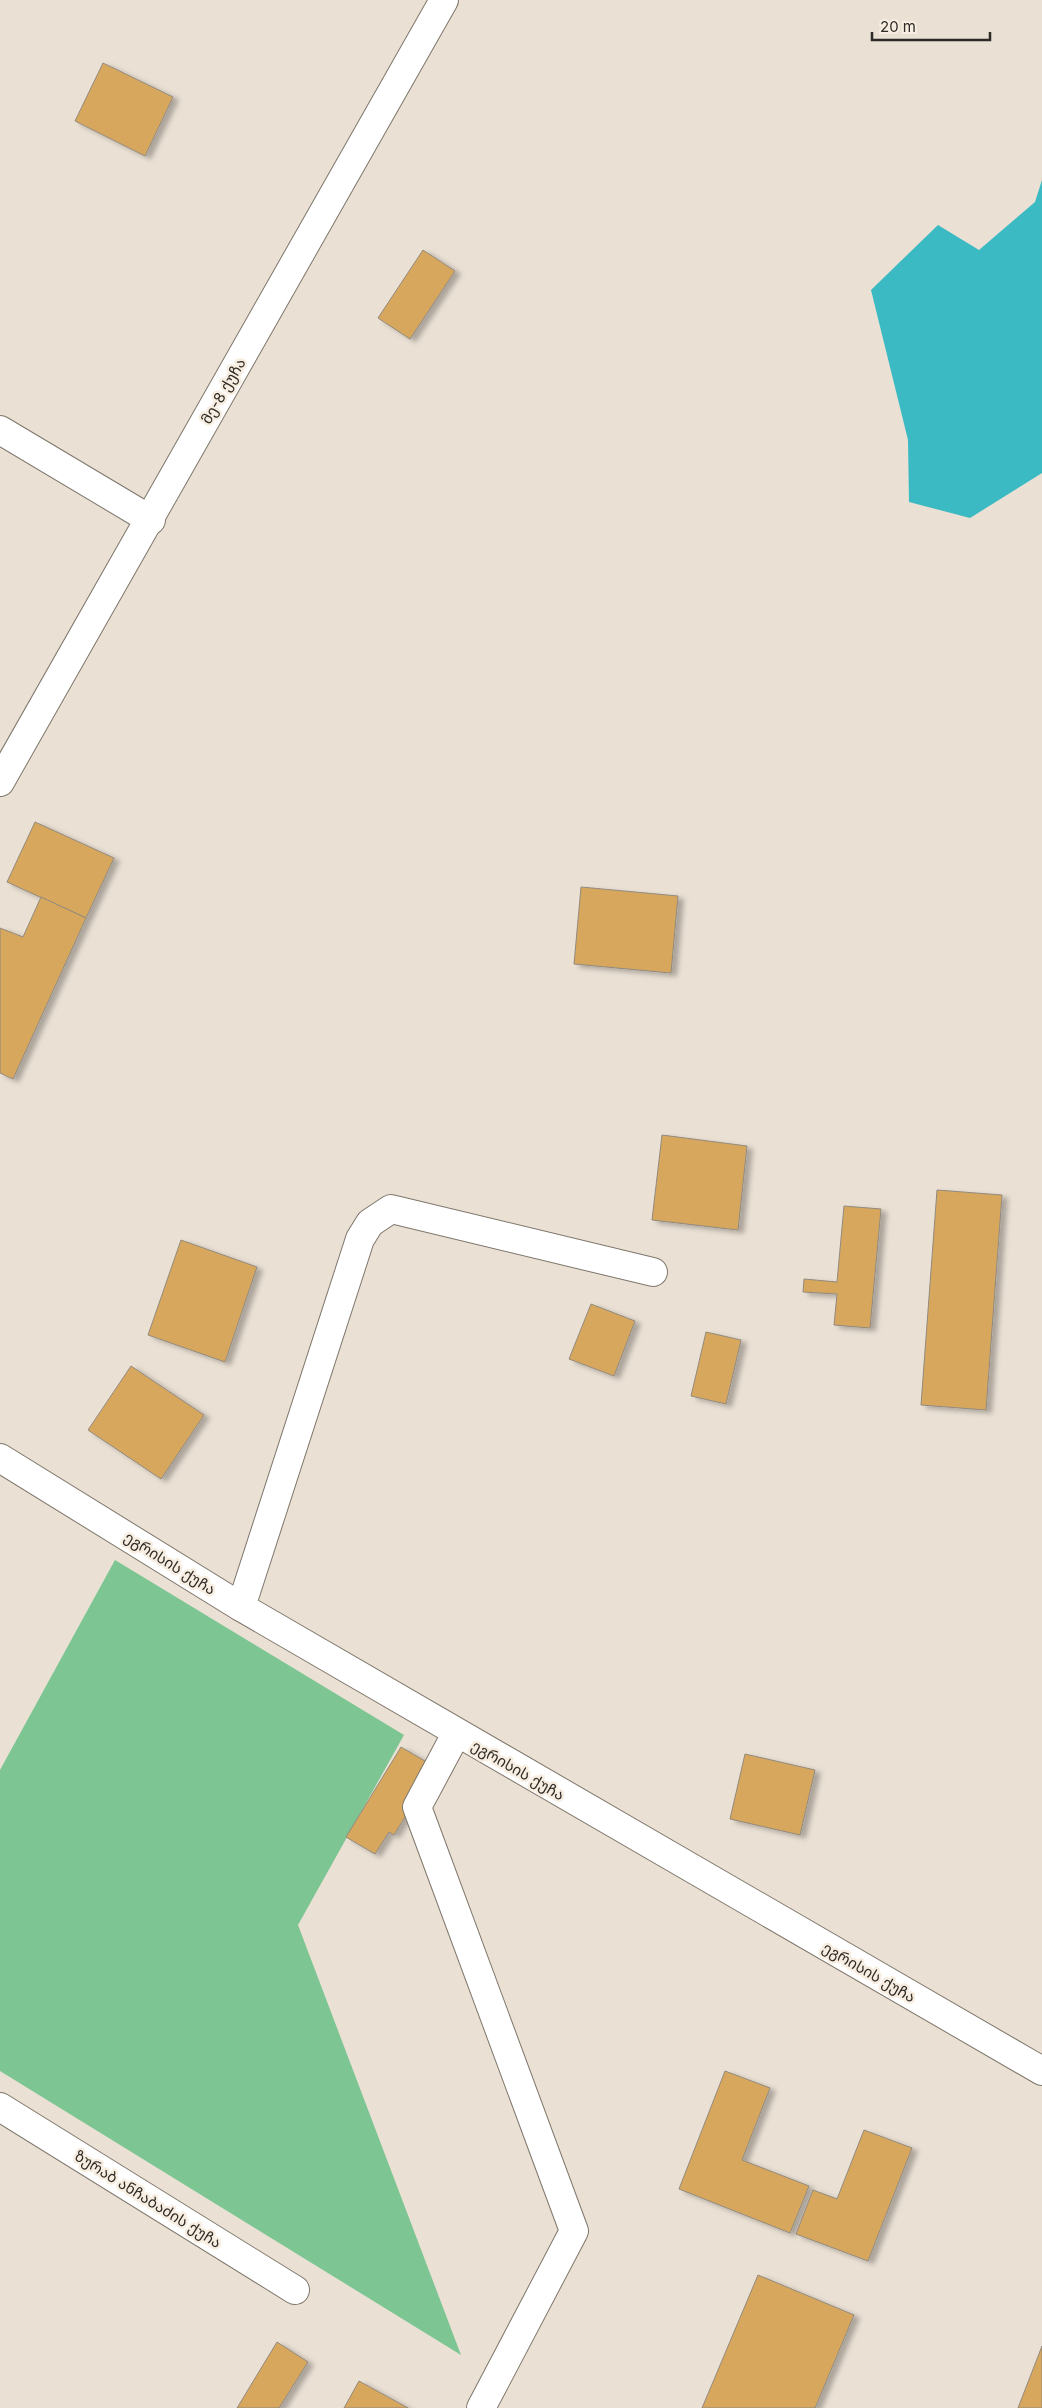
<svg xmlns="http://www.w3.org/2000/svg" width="1042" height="2408" font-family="Inter,'Noto Sans Georgian',sans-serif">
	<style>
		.green { fill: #7dc693 }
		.water { fill: #3cbac4 }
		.building { fill: #d7a75d; stroke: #928a7e; filter: url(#shadow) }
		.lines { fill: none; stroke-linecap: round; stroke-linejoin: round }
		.minor-casing { stroke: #7e766b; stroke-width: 30 }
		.minor { stroke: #fff; stroke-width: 28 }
		.labels { text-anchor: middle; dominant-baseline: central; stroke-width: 5; stroke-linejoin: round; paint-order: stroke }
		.street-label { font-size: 15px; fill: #2e2a25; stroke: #f7eee1 }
	</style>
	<defs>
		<filter id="shadow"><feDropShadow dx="5.5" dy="3" stdDeviation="2.5" flood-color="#0004"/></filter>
	</defs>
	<rect width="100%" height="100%" fill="#eae0d4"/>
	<path class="green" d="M115,1560L404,1735L298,1925L461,2355L0,2071V1770Z"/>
	<path class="water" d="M1042,180V473L970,518L909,502L908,440L871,290L938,225L979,250L1035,202Z"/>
	<g class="building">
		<path d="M103,63L173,97L145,156L75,121Z"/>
		<path d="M423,250L455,271L410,339L378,318Z"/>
		<path d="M35,822L114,858L86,918L7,882Z"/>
		<path d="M581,887L678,896L671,973L574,964Z"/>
		<path d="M41,897L86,918L13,1079L0,1073V928L23,937Z"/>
		<path d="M662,1135L747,1146L738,1230L652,1220Z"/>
		<path d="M937,1190L1002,1195L986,1410L921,1405Z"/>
		<path d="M844,1206L881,1209L870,1328L834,1325L837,1294L803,1292L804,1279L837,1282Z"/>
		<path d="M181,1240L257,1267L225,1362L148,1335Z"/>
		<path d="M591,1304L635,1321L614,1376L569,1359Z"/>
		<path d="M706,1332L741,1340L726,1404L691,1396Z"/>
		<path d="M131,1366L204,1415L161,1479L88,1430Z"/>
		<path d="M401,1747L430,1764L422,1789L394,1835L389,1832L375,1854L346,1837Z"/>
		<path d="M745,1754L815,1770L800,1835L730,1819Z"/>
		<path d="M725,2071L770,2088L742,2160L809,2186L790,2233L679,2189Z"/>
		<path d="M864,2130L912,2148L868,2261L796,2234L813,2190L837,2199Z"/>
		<path d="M758,2275L854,2315L815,2408H702Z"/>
		<path d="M277,2342L308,2362L279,2408H237Z"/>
		<path d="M1042,2346V2408H1018Z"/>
		<path d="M359,2381L408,2408H344Z"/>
	</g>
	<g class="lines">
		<defs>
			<g id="minor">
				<path d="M0,430L151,520"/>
				<path d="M0,782L444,0"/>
				<path d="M0,1458L241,1607L1042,2071"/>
				<path d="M241,1607L360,1239L370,1223L391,1209L653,1272"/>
				<path d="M456,1734L417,1807L574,2231L481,2408"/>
				<path d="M0,2107L295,2290"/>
			</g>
		</defs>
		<use href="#minor" class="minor-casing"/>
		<use href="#minor" class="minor"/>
	</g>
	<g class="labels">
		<g class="street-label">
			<text transform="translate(223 391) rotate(-60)">მე-8 ქუჩა</text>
			<text transform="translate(170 1563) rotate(32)">ეგრისის ქუჩა</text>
			<text transform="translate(518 1770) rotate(30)">ეგრისის ქუჩა</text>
			<text transform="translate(869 1972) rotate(30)">ეგრისის ქუჩა</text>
			<text transform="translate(148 2199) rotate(32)">ზურაბ ანჩაბაძის ქუჩა</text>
		</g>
	</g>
	<path d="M872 32v8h118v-8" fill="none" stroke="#2e2a25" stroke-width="2.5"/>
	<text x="880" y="32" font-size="15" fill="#2e2a25" stroke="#f7eee1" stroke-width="4" paint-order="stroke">20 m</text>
</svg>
